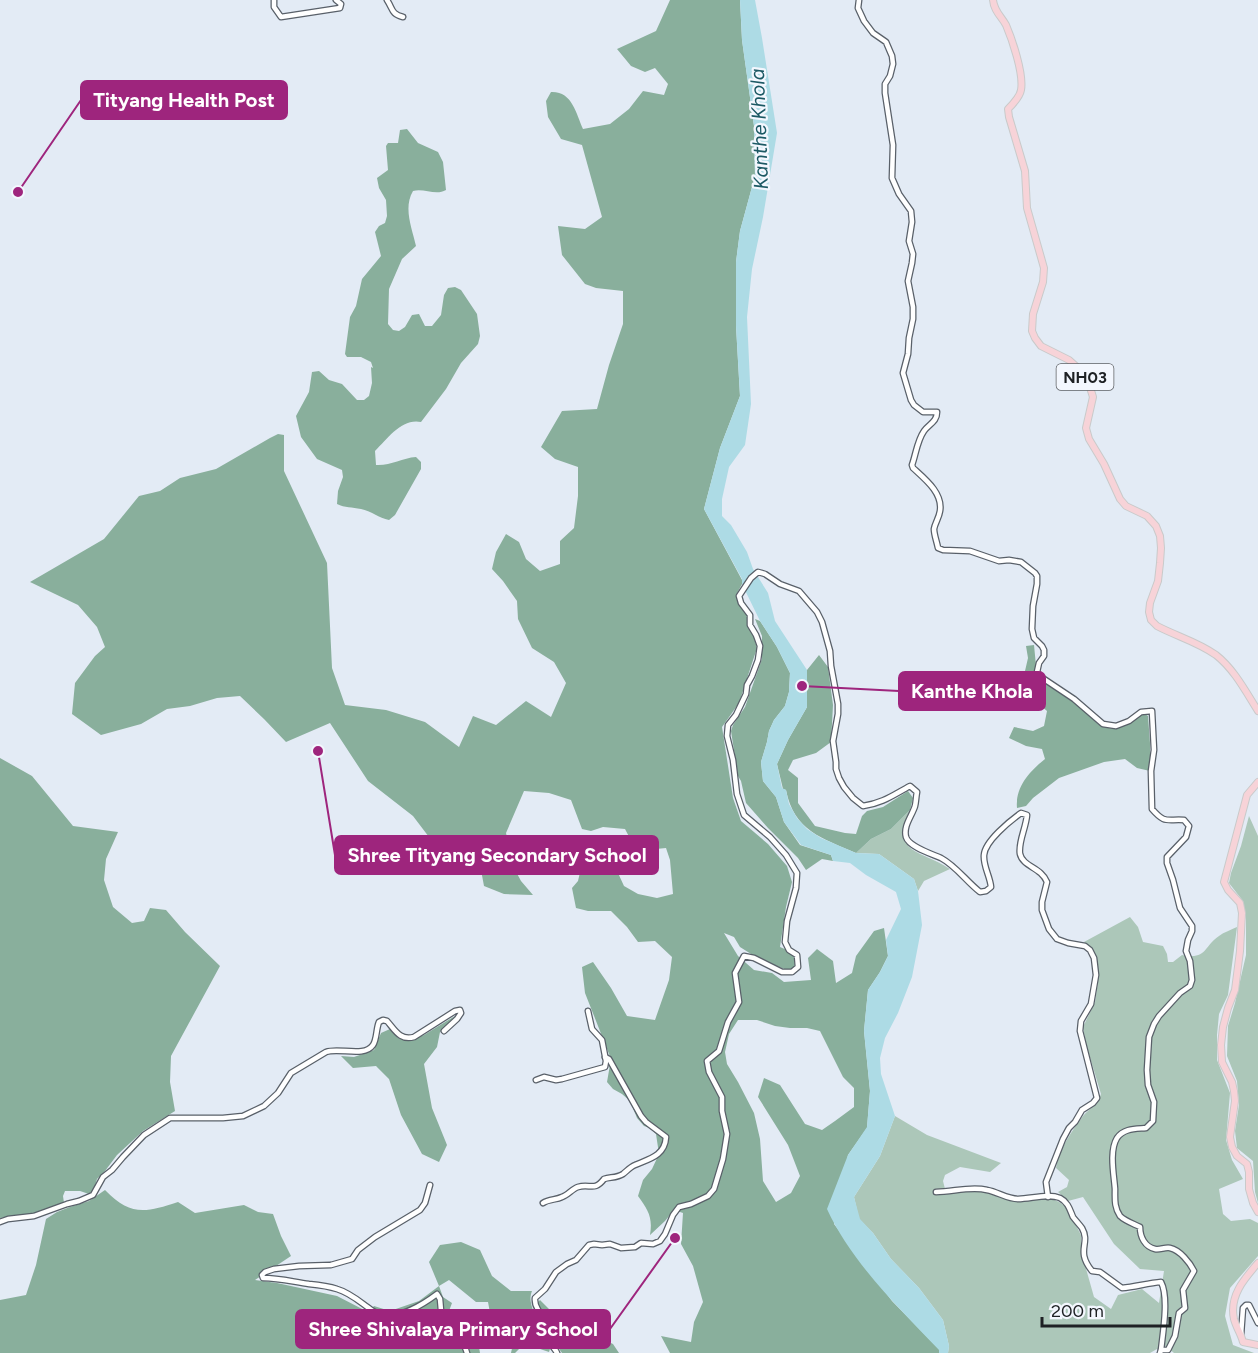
<svg xmlns="http://www.w3.org/2000/svg" width="1258" height="1353" font-family="Figtree,sans-serif">
	<style>
		.green { fill: #acc7b9 }
		.forest { fill: #89af9c; fill-rule: evenodd }
		.water { fill: #addbe5 }
		.lines { fill: none; stroke-linecap: round; stroke-linejoin: round }
		.minor-casing { stroke: #596069; stroke-width: 7 }
		.major-casing { stroke: #c9caca; stroke-width: 8 }
		.minor { stroke: #fff; stroke-width: 4.5 }
		.major { stroke: #f7d3d8; stroke-width: 6 }
		.labels { text-anchor: middle; dominant-baseline: central; stroke-width: 4.5; stroke-linejoin: round; paint-order: stroke }
		.shield { fill: #f3f7fe; stroke: #5e6165; stroke-width: 1.5 }
		.shield-label { font-size: 16px; font-weight: bold; fill: #1e2124 }
		.water-label { font-size: 20px; font-style: italic; fill: #1c5964; stroke: #f3f7fe }
		.leader { fill: none; stroke: #9e257d; stroke-width: 2 }
		.callout-dot { fill: #9e257d; stroke: #f3f7fe; stroke-width: 2 }
		.callout { fill: #9e257d; stroke: #9e257d; stroke-width: 2 }
		.callout-label { font-size: 20px; text-anchor: middle; font-weight: bold; fill: #fff }
	</style>
	<rect width="100%" height="100%" fill="#e3ebf5"/>
	<g class="green">
		<path d="M910,810C891,855 920,849 950,869L924,881L918,891L914,879L879,854L856,853L871,839L891,829Z"/>
		<path d="M1249,816L1258,836V1203L1255,1192L1253,1161L1237,1148L1235,1131L1239,1105L1237,1081L1227,1056L1228,1026L1235,1003L1246,955V920L1243,901L1229,883L1231,873L1241,846Z"/>
		<path d="M1130,917L1138,927L1143,942L1163,946L1167,954L1168,962H1173L1182,955C1207,960 1203,947 1219,936C1224,932 1231,930 1237,927L1228,995L1219,1014L1217,1035V1060L1230,1093L1226,1140L1232,1160L1243,1179L1219,1189L1223,1214L1231,1221L1250,1219L1258,1223V1256L1230,1288L1225,1316L1233,1345L1254,1353H1174L1164,1345L1150,1353H948L949,1346L943,1320L919,1288L891,1259L873,1233L859,1219L854,1197L880,1156L895,1116L927,1135L1001,1163L990,1172L960,1167L945,1175L943,1181L945,1189L966,1188L1017,1199L1042,1195L1057,1201L1066,1206L1081,1235V1251L1094,1297L1111,1309L1118,1295L1142,1289L1159,1303L1164,1271L1140,1269L1114,1244L1083,1197L1068,1201L1058,1192L1067,1187L1069,1180L1056,1168C1059,1149 1072,1131 1083,1116C1091,1107 1096,1107 1101,1094L1086,1044L1083,1027L1095,1002L1098,982L1096,958L1091,949L1084,942Z"/>
	</g>
	<g class="forest">
		<path d="M670,0H740L742,40L754,126L755,176L740,231L736,262V326L740,396L720,448L704,509L742,580V584L736,595L738,602L748,616L757,648L739,703L722,727L733,798L741,821L768,844L787,866L792,882L786,907L780,947L787,950L794,957L795,968L787,970L759,959L740,947L734,937L724,933L738,956L754,970L772,973L784,982L811,980L808,958L817,949L833,961L836,983L852,973L856,956L874,931L884,928L888,956L880,972L868,990L864,1031L870,1091L867,1128L848,1155L834,1224L892,1301L940,1350L939,1353H670L661,1336L691,1342L694,1322L703,1302L693,1266L681,1244L683,1213L674,1210L665,1221L650,1235C653,1217 648,1210 638,1196L643,1180L652,1169L659,1154L656,1134L650,1128L644,1126L637,1118L630,1101L622,1094L613,1089L607,1082L611,1059L585,993L582,967L593,962L611,988L627,1016L655,1020L669,980L672,957L655,941L638,942L627,927L611,911H588L576,908L572,888L578,881L582,864L600,869L618,873L624,886L638,894L657,898L673,894L670,860L666,848L656,849L643,864L635,860V848L625,829L603,827L591,831L582,829L571,800L549,793L524,791L506,833L514,868L521,881L533,895L504,894L484,886L481,870L469,847L432,841L413,816L368,781L330,723L286,742L264,719L240,696L217,698L190,706L167,709L141,724L101,735L72,714L75,683L95,656L105,647L97,627L78,605L30,582L104,539L139,496L160,491L180,478L216,469L270,438L278,434L284,435V471L327,563L332,668L345,705L386,710L425,722L459,747L473,716L496,725L526,701L551,717L566,683L554,662L532,648L518,619L517,601L503,581L492,569L496,552L506,534L519,542L526,559L540,571L560,564V541L574,528L578,496V467L555,459L541,447L562,411L597,409L609,365L623,324V291L596,288L585,284L562,255L558,226L585,229L602,217L582,145L561,139L548,117L546,101L551,92C572,91 576,113 583,129L610,124L629,109L643,91L664,95L668,84L655,68L645,72L631,66L617,49L656,31ZM738,1020H757L775,1026L790,1028H807L820,1031L843,1077L854,1088V1107L835,1121L822,1130L805,1124L780,1085L764,1078L758,1097L788,1145L800,1176L791,1193L776,1202L763,1181L760,1139L754,1113L738,1082L727,1064L725,1052L729,1034Z"/>
		<path d="M407,129L418,143L438,152L443,162L446,190C436,196 424,188 413,191C403,208 412,228 416,246L402,259L389,289L388,324L393,330L399,331L405,327L412,315L419,314L425,326H432L441,315L444,295L448,288L455,287L461,290L477,314L480,336L478,344L461,363L446,389L421,422C402,418 388,438 375,451L376,465C390,466 402,458 416,457L421,462V469L395,515L389,520C379,518 371,511 361,509C352,507 345,508 337,504L338,491L343,477L342,470L317,459L301,437L296,416L309,392L312,372L319,371L329,380L342,384L357,400H364L369,396L372,383L371,367L373,368L371,362L361,357H347L345,354L350,317L356,306L362,279L381,256L375,232L379,226L385,223L387,216L386,200L379,188L377,178L388,170L386,146L388,143H398L400,130Z"/>
		<path d="M755,619L760,621L777,647L790,673L789,692L785,706L774,720L769,731L767,742L761,762L763,781L776,797L784,822L800,845L831,855L833,861L822,859L806,870L798,858L768,828L746,803L741,781L738,776L731,731L733,725L745,707L762,659V636Z"/>
		<path d="M1034,645L1037,676L1072,699L1098,724L1104,727L1114,729L1122,725L1144,713L1148,716L1150,743V771L1137,768L1125,759L1104,762L1059,778L1033,798L1026,806L1017,808C1015,787 1030,771 1045,759L1042,749L1026,746L1009,738L1014,727L1033,731L1044,726L1047,711L1028,695L1025,671L1028,658L1026,646Z"/>
		<path d="M819,655L828,667L833,705L831,742L816,753L793,760L788,770L798,778V803L815,826L845,833L856,834L862,816L867,811L883,807L908,791L913,798L910,810L891,829L871,839L856,853C822,838 794,831 786,790L783,789L777,764L788,740L807,707V670Z"/>
		<path d="M0,758L32,776L73,826L118,832L106,859L104,880L113,907L132,923L144,921L150,908L166,910L185,932L220,966L171,1056L170,1082L175,1111L143,1131L117,1155L105,1171L97,1179L94,1190L89,1194L80,1191H65L63,1196L64,1203L36,1214L0,1218Z"/>
		<path d="M455,1016L454,1020L440,1032L437,1047L424,1064L432,1108L447,1145L439,1162L422,1154L401,1115L389,1079L376,1066L353,1068L341,1056L354,1057L374,1050L381,1033L390,1029L398,1038L408,1041L424,1035Z"/>
		<path d="M105,1190C130,1216 145,1213 178,1202L195,1213L244,1205L258,1212L273,1214L281,1236L291,1256L255,1280L277,1283L337,1296L368,1312L374,1306L390,1311L419,1301L439,1286L429,1262L440,1245L461,1242L480,1250L492,1276L511,1291H532C528,1301 533,1308 536,1319C539,1325 537,1321 538,1328C539,1337 545,1343 550,1349L549,1352L534,1347L522,1346L515,1353H511L517,1325L502,1319L493,1329L488,1302H476L449,1280L439,1286L443,1297L452,1303L449,1311L452,1314L449,1319L453,1327L464,1336L469,1335L479,1347L480,1353H0V1300L26,1295L36,1265L46,1219L57,1212L70,1207L89,1201Z"/>
		<path d="M540,1300L549,1309L563,1316L590,1333L613,1344L619,1353H562L547,1332L537,1303Z"/>
	</g>
	<path class="water" d="M740,0H755L762,38L777,133L763,217L752,269L747,317L751,404L745,445L729,467L722,499V516L731,525L747,552L753,569L768,593L775,621L807,670V707L788,740L777,764L782,788L786,790L789,804L797,818L807,829L821,838L856,853L879,854L914,879L918,891L922,925L912,977L898,1013L885,1038L880,1058L881,1074L895,1116L880,1156L854,1197L860,1219L873,1233L891,1259L919,1288L943,1320L949,1346L948,1353H939V1350C900,1309 851,1262 827,1209L848,1155L867,1127L870,1091L864,1031L868,990L880,972L888,956L886,940L901,909L896,892L866,875L850,863L833,861L831,855L801,845L784,822L776,797L763,781L761,762L767,742L769,731L774,720L785,706L789,692L790,673L777,647L760,621L742,584V579L704,509L720,448L740,396L736,326V262L740,231L755,176L754,126L742,40Z"/>
	<g class="lines">
		<defs>
			<g id="minor">
				<path d="M274,0V7L281,17L340,8L341,4L336,0"/>
				<path d="M387,0C393,9 391,14 403,17"/>
				<path d="M859,0L858,8L864,21L873,33L886,42L892,56L893,64L890,76L885,84V93L893,145L892,178L899,194L911,211L912,222L909,241L913,254L912,263L908,281L913,307V319L909,338L908,354L903,373L911,400L914,405L923,412H937C937,422 929,424 924,431C917,441 916,454 912,465L913,468C925,479 943,493 940,511C939,518 935,523 934,529C934,535 937,542 938,548L943,550L970,551L999,561L1009,560L1021,562L1035,573L1037,576V584L1033,606L1032,629L1034,638L1042,646L1044,650V656L1039,663L1037,672L1041,677L1074,699L1103,724L1116,726L1129,721L1141,712L1152,711L1154,750L1151,771L1152,809C1165,824 1166,819 1184,820L1189,826L1186,837L1167,857V863L1173,880L1180,908L1192,926V931L1188,940L1186,951L1190,961L1192,980L1190,986L1180,993L1159,1016L1154,1024L1149,1037L1147,1070L1148,1085L1154,1102L1153,1121L1146,1128C1136,1129 1124,1128 1117,1138C1109,1151 1114,1175 1115,1189C1115,1199 1114,1207 1120,1216C1125,1221 1134,1224 1140,1227C1140,1237 1145,1247 1155,1249C1160,1250 1165,1247 1170,1248C1180,1250 1190,1263 1194,1271L1183,1290L1185,1308L1179,1313L1175,1336L1168,1350H1161"/>
				<path d="M536,1080L544,1077L556,1080L562,1079L605,1067L606,1061L602,1040L592,1029L588,1011"/>
				<path d="M430,1185L425,1203L420,1210L375,1237L358,1250L352,1259L331,1265L299,1266L274,1269L265,1272L262,1275L263,1278C279,1278 294,1282 309,1284C319,1285 328,1286 337,1289C351,1293 361,1303 373,1311C393,1323 421,1306 437,1294L440,1299L442,1322C452,1330 464,1341 467,1353"/>
				<path d="M936,1192C953,1192 970,1186 987,1190C998,1192 1007,1199 1018,1199C1031,1199 1048,1193 1060,1198C1068,1202 1070,1210 1073,1217C1076,1221 1079,1224 1082,1228C1091,1244 1075,1250 1092,1271L1100,1272L1122,1288C1135,1287 1148,1283 1161,1282C1169,1297 1163,1332 1161,1350L1160,1353"/>
				<path d="M543,1203C549,1199 556,1200 562,1197C568,1195 572,1189 578,1187C590,1183 594,1192 604,1179C610,1177 617,1178 623,1174C627,1171 630,1167 635,1165C649,1159 665,1156 666,1137L646,1122L641,1116L609,1059L605,1057"/>
				<path d="M0,1222L8,1219L34,1216L67,1204L79,1201L93,1195L103,1177L112,1170L123,1157L144,1135L170,1118H223L243,1116L264,1106L278,1093L291,1073L326,1052C339,1047 364,1058 373,1045C377,1039 376,1029 379,1022L383,1020L387,1021C395,1030 400,1041 414,1037L455,1011L460,1010L461,1013L457,1019L444,1031"/>
				<path d="M1241,1335L1243,1308L1246,1305H1249L1258,1323"/>
				<path d="M557,1353C554,1346 548,1343 544,1337C541,1330 543,1323 541,1316C539,1308 534,1308 535,1298L545,1289L556,1272L567,1264L576,1260L589,1245L594,1244L602,1245L610,1244L621,1248L635,1247L641,1243L653,1244L660,1241L665,1234L673,1215L679,1207L691,1204L708,1196L714,1189L723,1159L727,1134L722,1111V1097L709,1072L707,1061L719,1051L728,1022L739,1002L735,973L744,956L754,958L782,972H792L798,967L797,955L789,950L785,942L787,921L796,888L797,873L786,855L770,837L744,815L737,794L733,760L727,736L728,725L736,715L746,694L747,685L752,676L758,660L760,646L756,635L750,625V615L741,603L739,596L751,578L758,572L765,574L780,584L799,591L817,612L822,622L830,651L831,666L838,704V714L833,741L836,762V769L839,778L844,787L853,798L863,806C883,803 893,795 910,786L917,792C916,797 916,802 915,806C912,816 903,826 906,837C909,847 932,854 941,858C956,866 966,881 980,892L986,891L991,887C990,876 983,866 984,855C985,841 1010,821 1021,813L1027,815C1026,828 1018,842 1020,854C1023,867 1041,867 1047,882L1042,902V910L1049,929L1057,939L1068,943L1085,946L1090,950L1094,958L1096,975L1091,1004L1081,1021L1080,1031L1097,1098L1093,1103L1082,1110L1075,1122L1069,1128L1063,1139L1046,1182L1048,1197"/>
			</g>
			<g id="major">
				<path d="M993,0C994,11 1001,16 1006,25C1012,39 1024,74 1021,90C1020,96 1013,104 1008,109L1009,117L1025,171L1027,208L1044,268L1043,282L1033,314L1032,331L1035,338L1041,346L1069,360L1079,369L1088,381L1093,397L1086,428L1089,439L1104,464L1120,499L1126,506L1147,516L1156,526L1160,536L1161,548L1160,563L1158,581L1150,603L1149,612L1151,620L1157,626C1176,636 1198,642 1216,655C1234,669 1246,692 1258,711"/>
				<path d="M1258,782L1247,795L1224,882L1228,890L1240,903L1242,913L1240,951L1235,990L1228,1008L1223,1027L1221,1045L1222,1062L1232,1082L1234,1091L1235,1101L1230,1137L1232,1147L1237,1156L1247,1164L1249,1172V1189L1253,1203L1258,1212"/>
				<path d="M1258,1263C1244,1279 1229,1296 1234,1319C1236,1327 1241,1334 1243,1342L1258,1345"/>
			</g>
		</defs>
		<use href="#minor" class="minor-casing"/>
		<use href="#major" class="major-casing"/>
		<use href="#minor" class="minor"/>
		<use href="#major" class="major"/>
	</g>
	<g class="labels">
		<rect class="shield" x="1056.5" y="364" width="57" height="26" rx="4.5"/>
		<g class="shield-label">
			<text x="1085" y="377">NH03</text>
		</g>
		<g class="water-label">
			<text transform="translate(759 129) rotate(-92)">Kanthe Khola</text>
		</g>
	</g>
	<path class="leader" d="M18 192L81 100M802 686L899 691M318 751L335 855M675 1238L610 1329"/>
	<g class="callout-dot">
		<circle cx="18" cy="192" r="6"/>
		<circle cx="802" cy="686" r="6"/>
		<circle cx="318" cy="751" r="6"/>
		<circle cx="675" cy="1238" r="6"/>
	</g>
	<g class="callout">
		<rect x="81" y="81" width="206" height="38" rx="6"/>
		<rect x="899" y="672" width="146" height="38" rx="6"/>
		<rect x="335" y="836" width="323" height="38" rx="6"/>
		<rect x="296" y="1310" width="314" height="38" rx="6"/>
	</g>
	<g class="callout-label">
		<text x="184" y="107">Tityang Health Post</text>
		<text x="972" y="698">Kanthe Khola</text>
		<text x="497" y="862">Shree Tityang Secondary School</text>
		<text x="453" y="1336">Shree Shivalaya Primary School</text>
	</g>
	<path d="M1042 1317v9h128v-9" fill="none" stroke="#1e2124" stroke-width="3"/>
	<text x="1051" y="1317" font-size="18" fill="#1e2124" stroke="#f3f7fe" stroke-width="4.5" paint-order="stroke">200 m</text>
</svg>
